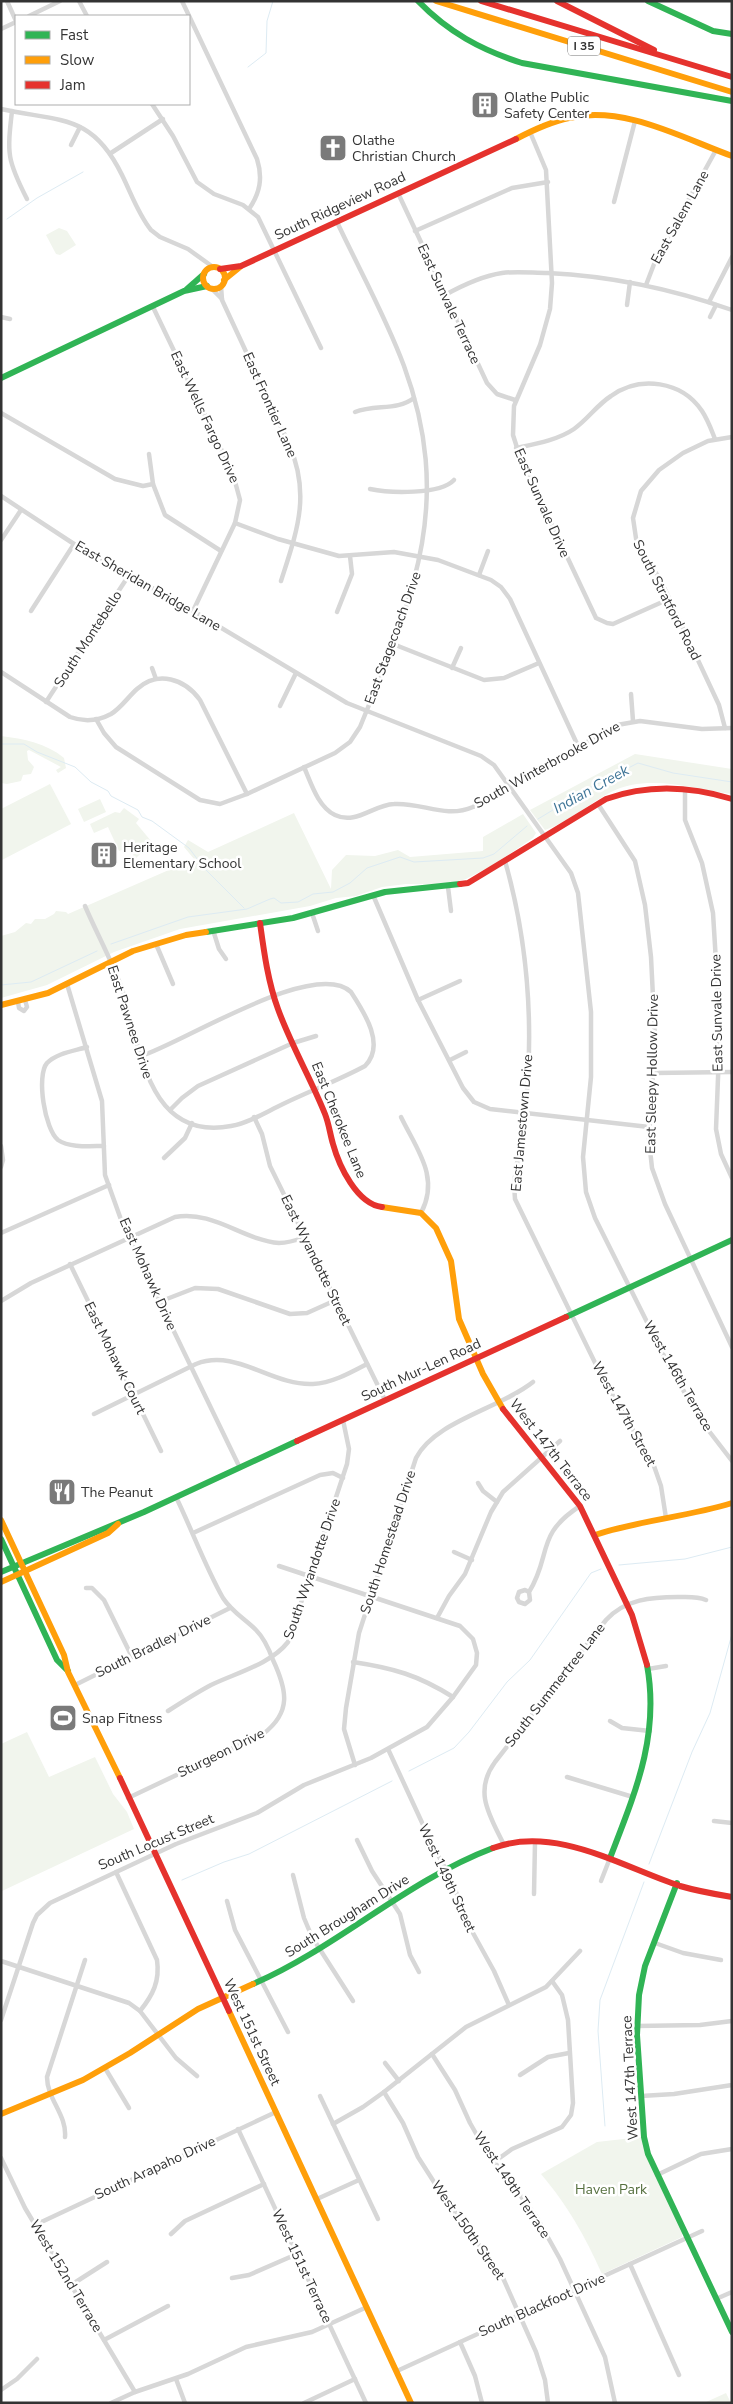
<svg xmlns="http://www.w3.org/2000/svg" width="733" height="2404" font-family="'Nunito Sans',sans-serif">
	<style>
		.green { fill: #f1f5ed }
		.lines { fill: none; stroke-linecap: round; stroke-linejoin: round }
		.stream { stroke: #ddebf3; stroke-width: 1 }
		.street { stroke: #d7d7d7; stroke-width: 4.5 }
		.fast { stroke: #30b455; stroke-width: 6 }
		.slow { stroke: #ff9f0a; stroke-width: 6 }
		.jam { stroke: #e5322d; stroke-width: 6 }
		.labels { text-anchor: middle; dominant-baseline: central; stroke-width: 5; stroke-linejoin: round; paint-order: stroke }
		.shield { fill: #fff; stroke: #707070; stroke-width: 1 }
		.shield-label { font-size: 12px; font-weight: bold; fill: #333 }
		.poi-label { font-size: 14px; fill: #333; stroke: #fff; text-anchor: start }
		.street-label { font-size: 14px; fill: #333; stroke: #fff }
		.park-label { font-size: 14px; fill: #56703f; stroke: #fff }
		.water-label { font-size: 15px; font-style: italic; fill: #3f7597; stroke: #fff }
	</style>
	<rect width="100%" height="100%" fill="#fff"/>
	<g class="green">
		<path d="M59,228L67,231L76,245L60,255L56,254L46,235Z"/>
		<path d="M1,736C24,739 46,743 64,758L66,768L58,773L56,770L61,767L29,750L27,751L28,760L34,767L31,774L23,775L21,781L7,784L1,783Z"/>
		<path d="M635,754L732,769V794C694,789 648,773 611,792C590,803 567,823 545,830L530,810Z"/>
		<path d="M50,784L71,824L2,860L1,809Z"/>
		<path d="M100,799L106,812L84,822L78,809Z"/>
		<path d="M124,808L139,819L136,823L156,847L150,850L152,853L142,852L135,859L129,847L119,851L108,827L94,833L90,824L115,812L120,813Z"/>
		<path d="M294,813L331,889L332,870L346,855L375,856L398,850L410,857L483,851V837L523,814L536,833L533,838L493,865L466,879L448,884H406L382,887L356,896L336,898L310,906L180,929L114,952L47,985L1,998V936L15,932L26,923L31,924L35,919H45L54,914L56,911L66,912L68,914L194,859L184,847L188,840L208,852Z"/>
		<path d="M27,1732L49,1777L95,1757L113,1794L127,1812L134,1829L2,1891L1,1744Z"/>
		<path d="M641,2137L682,2232V2237L602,2274C585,2236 568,2206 541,2174L597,2142Z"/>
		<path d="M726,2393L731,2403H704Z"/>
	</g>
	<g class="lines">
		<g class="stream">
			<path d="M248,67L266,53L267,21L273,1"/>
			<path d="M7,219L37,198L83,172"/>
			<path d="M1,744H24L37,752L75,767L91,782L108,791L111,796L138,810L142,817L152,821L189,848L204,868L244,908"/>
			<path d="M538,819L591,787L638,763L673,773L732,782"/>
			<path d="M111,944L188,917L247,909L270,899L274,898L281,903L298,902L313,894L333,892L350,883L367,868L400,857L414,862L483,858L494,854L527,826"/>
			<path d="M1,985L31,982L97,951"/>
			<path d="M619,1565L685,1559L732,1547"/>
			<path d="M409,1771L454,1748L469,1732L507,1682L530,1660L591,1573L601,1569"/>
			<path d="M649,1864L692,1752L710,1713L732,1634"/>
			<path d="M182,1880L224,1862L249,1854L392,1781"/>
			<path d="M605,2126L598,2031L600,2000L644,1882"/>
		</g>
		<g class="street">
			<path d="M7,1L16,21"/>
			<path d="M79,1L87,16"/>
			<path d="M182,1L257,159C263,178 260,193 249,209"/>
			<path d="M29,16L60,1"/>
			<path d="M1,29L16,22"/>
			<path d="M152,104L173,136L197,182L214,194L243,205L258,217L321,348"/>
			<path d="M1,109C60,122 92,113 122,175C131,193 138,214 151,230L160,237L188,249L213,267"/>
			<path d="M12,111C7,154 7,160 27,199"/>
			<path d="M530,132L546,170L552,283L550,309L540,345L514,406L513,435L520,457L596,618L607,623L613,624L669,599"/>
			<path d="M71,145L80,127"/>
			<path d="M111,153L163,119"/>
			<path d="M398,193L487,383L497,394L515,400"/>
			<path d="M614,202L635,121"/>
			<path d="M415,231L512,188L548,182"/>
			<path d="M646,285L656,259L716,150"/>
			<path d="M221,286L222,300L289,444C311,495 297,531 281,581"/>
			<path d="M212,289L222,299"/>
			<path d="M445,295C463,285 482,276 502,273C517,271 533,273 548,273C612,276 672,289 732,310"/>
			<path d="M709,302L732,257"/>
			<path d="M627,305L630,282"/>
			<path d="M153,307L233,474L240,500L235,523L193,611"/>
			<path d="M1,317L10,319"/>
			<path d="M710,317L716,305"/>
			<path d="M355,412C375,404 397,411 414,398"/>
			<path d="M1,413L115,479L143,486L153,484"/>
			<path d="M516,448C535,444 558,440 574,429C588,419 597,405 611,396C640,375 682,381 702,411C708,420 711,429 715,439"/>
			<path d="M149,454L153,484L165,515L221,551"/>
			<path d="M370,489C389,493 440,495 454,480"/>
			<path d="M1,496L74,544L193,611L347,703L481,756L494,765L571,873L578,893L591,1012V1077L583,1157L586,1192L595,1218L669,1366L702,1422L732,1461"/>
			<path d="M235,523L278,539L339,556L394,552L438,560L491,580L501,587L510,599L578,746"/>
			<path d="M1,540L21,510"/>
			<path d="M479,575L488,551"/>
			<path d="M31,611L74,544"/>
			<path d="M337,612L352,574L350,556"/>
			<path d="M393,644L484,680L504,678L539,663"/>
			<path d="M152,668L156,679"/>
			<path d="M452,668L461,648"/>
			<path d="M1,672L70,717C84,722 98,721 111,714C121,708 128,697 137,689C158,670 185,679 200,700L247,794"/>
			<path d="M631,694L633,721"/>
			<path d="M46,702L129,575"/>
			<path d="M280,706L296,673"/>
			<path d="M96,719L104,733L116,747L200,800L220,804L247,794L335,753L350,742L360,727C412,599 455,505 404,366C386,317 359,269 337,222"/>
			<path d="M725,728L719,705L660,579L637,545L633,518L641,491L659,470L683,453L708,441L732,437"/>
			<path d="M304,767C311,783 318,807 335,815C356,825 373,805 394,804C422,802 445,819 473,807L617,725L640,721L702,729L732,728"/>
			<path d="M685,790V820L702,863L713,913L720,1027L716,1129L721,1154L732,1178"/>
			<path d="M598,804L635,861L645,905L651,957L655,1037L649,1140L652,1168L665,1204L732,1347"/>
			<path d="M505,861C528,942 534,1029 525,1113C522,1136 517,1160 514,1184L515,1199L602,1377L654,1466L661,1486L666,1518"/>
			<path d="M448,887L451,911"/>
			<path d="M373,895L418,1000L463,1088L474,1102L490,1109L649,1127"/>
			<path d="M85,906C97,934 112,961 122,989C140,1045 147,1142 231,1126C249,1123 266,1112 283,1104C310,1091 339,1080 365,1066C386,1045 364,1012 351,992C314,958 183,1043 141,1056"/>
			<path d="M312,913L318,931"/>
			<path d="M213,930L219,949L226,959"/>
			<path d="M156,944L173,984"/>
			<path d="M67,984L102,1101L105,1175L124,1228L240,1468"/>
			<path d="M418,1000L460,981"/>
			<path d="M18,1002L19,1008L24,1011L27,1007L25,1000"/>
			<path d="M87,1047C74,1051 57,1053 47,1063C36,1076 45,1130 58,1140C70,1148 90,1146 104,1146"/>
			<path d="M450,1060L466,1052"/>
			<path d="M654,1073L732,1072"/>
			<path d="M170,1110L182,1098L198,1086L293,1043L316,1036"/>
			<path d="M254,1117L262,1134L270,1166L385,1400"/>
			<path d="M401,1117C417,1150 440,1177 421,1213"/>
			<path d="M1,1146L3,1160L1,1167"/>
			<path d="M164,1158L185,1138L192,1123"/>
			<path d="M1,1233L109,1185"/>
			<path d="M70,1264L161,1451"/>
			<path d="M1,1301L31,1283L175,1217C213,1210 243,1240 279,1243C288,1243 297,1240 305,1237"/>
			<path d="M159,1302L195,1288L218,1289L290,1314L307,1313L336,1300"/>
			<path d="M94,1414L196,1364C236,1348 272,1386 313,1384C332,1383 350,1373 367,1364"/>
			<path d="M478,1483L483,1491L497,1502"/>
			<path d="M193,1533L320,1475L333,1473L343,1478"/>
			<path d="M454,1552L472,1560"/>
			<path d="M86,1588H92L104,1600L132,1657"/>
			<path d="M529,1592L525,1590L519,1592L517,1598L519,1602L525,1604L530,1600L529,1592C552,1555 535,1535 580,1506"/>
			<path d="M437,1618L449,1596L465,1574L491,1512L503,1492L560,1441"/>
			<path d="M353,1662C393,1668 418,1675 453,1697"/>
			<path d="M648,1669L666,1666"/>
			<path d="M75,1685L230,1608"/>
			<path d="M168,1711C182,1702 196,1693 211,1685C236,1673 271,1664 288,1642L347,1464L349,1449L343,1420"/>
			<path d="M610,1721L622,1728L650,1731"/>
			<path d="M388,1749L431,1842L449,1875L473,1933L494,1971L509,2005"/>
			<path d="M355,1765L344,1729L346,1708L359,1633L416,1458C435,1421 499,1409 533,1382"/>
			<path d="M567,1777L633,1797"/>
			<path d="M128,1798L263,1734C292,1712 287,1690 273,1660C269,1649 264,1638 256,1630C245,1619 232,1612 223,1598C205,1566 192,1530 176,1497"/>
			<path d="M714,1821L732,1823"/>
			<path d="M357,1840L372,1871L400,1914L410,1955L419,1972"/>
			<path d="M504,1845C490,1816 473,1792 495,1762L606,1620C625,1599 652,1597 678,1597C688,1597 697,1596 706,1600"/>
			<path d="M116,1872L157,1960C160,1981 153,1995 140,2011"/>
			<path d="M293,1875L304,1918L312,1937L353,2001"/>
			<path d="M601,1881L610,1858"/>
			<path d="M534,1894L535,1842"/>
			<path d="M227,1901L235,1930L288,2032"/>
			<path d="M655,1943L683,1953L721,1960"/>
			<path d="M1,1961L129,2003L140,2011L176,2058L197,2076"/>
			<path d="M1,2020L33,1923L37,1915L50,1903L176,1844L257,1813L304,1785L371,1758L427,1727L453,1697L476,1665L477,1653L473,1639L460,1626L279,1566"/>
			<path d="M637,2026L700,2025L732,2021"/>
			<path d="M432,2054L455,2090L470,2123L486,2151L536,2216L560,2259L605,2357L615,2403"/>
			<path d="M385,2063L399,2081"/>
			<path d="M105,2068L129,2108"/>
			<path d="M520,2075L548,2057L569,2053"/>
			<path d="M384,2092L403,2123L418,2157L441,2193L503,2278L536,2352L545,2380L548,2403"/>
			<path d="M320,2096L378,2219"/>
			<path d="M641,2096L674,2094L732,2085"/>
			<path d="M333,2124L363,2107L384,2092L466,2027L546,1987L580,1951"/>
			<path d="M238,2129L366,2403"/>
			<path d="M65,2137C67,2115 47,2099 47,2077L85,1960"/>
			<path d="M1,2158L25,2208L135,2392"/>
			<path d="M494,2162L512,2149L562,2127L571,2115L573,2103L568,2020L562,1995L552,1981"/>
			<path d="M657,2175L701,2154L732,2149"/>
			<path d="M317,2199L359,2180"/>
			<path d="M35,2225L276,2112"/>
			<path d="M171,2234L185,2221L264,2184"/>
			<path d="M630,2264L679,2375"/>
			<path d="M232,2278L249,2275L297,2254"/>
			<path d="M71,2285L107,2262"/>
			<path d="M716,2299L732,2292"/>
			<path d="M104,2340L168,2306"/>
			<path d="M460,2342L475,2376L482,2403"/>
			<path d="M397,2371L702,2231"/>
			<path d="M176,2379L185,2403"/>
			<path d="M1,2390L17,2379L37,2359"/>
			<path d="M111,2403L135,2392L188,2374L246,2347L312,2332L367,2307"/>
			<path d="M304,2403L355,2379"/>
		</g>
		<g class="fast">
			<path d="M418,1C448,32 481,50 522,63L732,101"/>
			<path d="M648,1L713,31L732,34"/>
			<path d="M187,289L204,274"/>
			<path d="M1,378L184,291L207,286"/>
			<path d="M206,932L293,918L385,892L460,884"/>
			<path d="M566,1317L732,1240"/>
			<path d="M1,1539L57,1660L68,1671"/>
			<path d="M1,1572L144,1512L297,1441"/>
			<path d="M610,1858C635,1793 660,1736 647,1665"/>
			<path d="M677,1883L645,1966L639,1995L637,2035L644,2137L648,2154L732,2332"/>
			<path d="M253,1984C338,1947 406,1881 493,1848"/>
		</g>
		<g class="slow">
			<path d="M436,1L732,92"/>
			<path d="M516,139C533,130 550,122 569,118C624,105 682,138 732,156"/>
			<circle cx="214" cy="278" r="11"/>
			<path d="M224,280L240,267"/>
			<path d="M1,1005L48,993L133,951L186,935L206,932"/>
			<path d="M382,1207L421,1213L436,1228L451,1261L459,1319L483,1374L503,1409"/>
			<path d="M1,1520L64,1655L68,1672L120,1778"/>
			<path d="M595,1535C640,1520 687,1517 732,1503"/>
			<path d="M1,1582L108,1533L118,1524"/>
			<path d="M229,2011L411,2403"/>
			<path d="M1,2114L83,2080L130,2053L198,2009L253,1984"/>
		</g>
		<g class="jam">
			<path d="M481,1L732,77"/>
			<path d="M557,1L654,50"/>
			<path d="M220,269L241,266L516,139"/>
			<path d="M460,884L468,883L606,799C648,784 690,786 732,799"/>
			<path d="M260,923C264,952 268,982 278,1009C291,1045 311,1079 325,1114C329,1124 330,1134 333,1144C339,1166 357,1204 382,1207"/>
			<path d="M503,1409L580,1506L632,1615L647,1665"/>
			<path d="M297,1441L566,1317"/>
			<path d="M120,1778L229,2011"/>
			<path d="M493,1848C556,1825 622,1867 680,1886C697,1891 714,1894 732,1897"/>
		</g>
	</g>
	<defs>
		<symbol id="building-square" viewBox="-11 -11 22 22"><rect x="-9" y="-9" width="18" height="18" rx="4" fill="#7a7a7a" stroke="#fff"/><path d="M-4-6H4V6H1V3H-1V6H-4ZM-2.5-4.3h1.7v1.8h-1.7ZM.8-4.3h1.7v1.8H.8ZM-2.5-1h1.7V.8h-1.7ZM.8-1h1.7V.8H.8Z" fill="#fff"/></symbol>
		<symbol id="church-square" viewBox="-11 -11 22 22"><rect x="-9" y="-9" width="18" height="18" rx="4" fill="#7a7a7a" stroke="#fff"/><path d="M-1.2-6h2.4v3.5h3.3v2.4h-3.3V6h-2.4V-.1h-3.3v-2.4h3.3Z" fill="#fff"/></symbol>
		<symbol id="restaurant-square" viewBox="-11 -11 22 22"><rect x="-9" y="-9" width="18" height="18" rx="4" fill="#7a7a7a" stroke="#fff"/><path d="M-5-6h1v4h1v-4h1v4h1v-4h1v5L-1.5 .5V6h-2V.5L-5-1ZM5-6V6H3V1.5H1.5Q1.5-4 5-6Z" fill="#fff"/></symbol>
		<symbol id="stadium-square" viewBox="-11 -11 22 22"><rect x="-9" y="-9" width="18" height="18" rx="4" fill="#7a7a7a" stroke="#fff"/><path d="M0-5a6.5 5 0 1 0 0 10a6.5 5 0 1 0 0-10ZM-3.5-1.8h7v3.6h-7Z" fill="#fff"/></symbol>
	</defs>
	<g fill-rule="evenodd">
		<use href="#building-square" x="469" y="89" width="32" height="32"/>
		<use href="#church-square" x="317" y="132" width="32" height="32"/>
		<use href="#building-square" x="88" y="839" width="32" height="32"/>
		<use href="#restaurant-square" x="46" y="1476" width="32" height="32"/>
		<use href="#stadium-square" x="47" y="1702" width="32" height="32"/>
	</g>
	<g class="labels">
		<rect class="shield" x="568" y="36.5" width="32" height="19" rx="4"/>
		<g class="shield-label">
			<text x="584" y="46">I 35</text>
		</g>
		<g class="poi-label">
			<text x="504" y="97">Olathe Public<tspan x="504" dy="16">Safety Center</tspan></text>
			<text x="352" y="140">Olathe<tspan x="352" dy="16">Christian Church</tspan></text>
			<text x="123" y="847">Heritage<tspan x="123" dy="16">Elementary School</tspan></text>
			<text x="81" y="1492">The Peanut</text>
			<text x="82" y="1718">Snap Fitness</text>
		</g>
		<g class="street-label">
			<text transform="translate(340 206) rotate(-25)">South Ridgeview Road</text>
			<text transform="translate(680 217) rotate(-61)">East Salem Lane</text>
			<text transform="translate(449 304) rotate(65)">East Sunvale Terrace</text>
			<text transform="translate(270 405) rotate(66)">East Frontier Lane</text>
			<text transform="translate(205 417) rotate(65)">East Wells Fargo Drive</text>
			<text transform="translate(542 503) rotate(66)">East Sunvale Drive</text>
			<text transform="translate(148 586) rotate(30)">East Sheridan Bridge Lane</text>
			<text transform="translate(667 600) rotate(63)">South Stratford Road</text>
			<text transform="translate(393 638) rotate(-70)">East Stagecoach Drive</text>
			<text transform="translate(88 639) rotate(-57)">South Montebello</text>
			<text transform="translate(547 765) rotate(-29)">South Winterbrooke Drive</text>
			<text transform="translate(717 1013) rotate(-91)">East Sunvale Drive</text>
			<text transform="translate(130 1022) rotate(72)">East Pawnee Drive</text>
			<text transform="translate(652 1074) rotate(-89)">East Sleepy Hollow Drive</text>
			<text transform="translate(339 1120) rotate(68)">East Cherokee Lane</text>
			<text transform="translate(522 1123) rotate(-85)">East Jamestown Drive</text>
			<text transform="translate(316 1260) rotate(64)">East Wyandotte Street</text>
			<text transform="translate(148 1274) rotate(66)">East Mohawk Drive</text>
			<text transform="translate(115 1358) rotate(64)">East Mohawk Court</text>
			<text transform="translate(421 1370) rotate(-25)">South Mur-Len Road</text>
			<text transform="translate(678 1376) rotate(60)">West 146th Terrace</text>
			<text transform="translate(624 1414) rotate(61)">West 147th Street</text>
			<text transform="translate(551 1450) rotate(52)">West 147th Terrace</text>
			<text transform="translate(388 1542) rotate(-72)">South Homestead Drive</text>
			<text transform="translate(312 1569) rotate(-71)">South Wyandotte Drive</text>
			<text transform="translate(153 1646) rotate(-26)">South Bradley Drive</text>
			<text transform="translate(555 1685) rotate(-52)">South Summertree Lane</text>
			<text transform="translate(221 1753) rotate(-26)">Sturgeon Drive</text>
			<text transform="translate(156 1842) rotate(-23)">South Locust Street</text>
			<text transform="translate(447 1878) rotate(65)">West 149th Street</text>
			<text transform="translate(347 1916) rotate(-32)">South Brougham Drive</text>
			<text transform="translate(252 2032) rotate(65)">West 151st Street</text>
			<text transform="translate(630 2078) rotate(-93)">West 147th Terrace</text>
			<text transform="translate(155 2168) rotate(-25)">South Arapaho Drive</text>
			<text transform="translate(512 2185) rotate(56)">West 149th Terrace</text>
			<text transform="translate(468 2230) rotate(55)">West 150th Street</text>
			<text transform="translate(302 2266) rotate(65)">West 151st Terrace</text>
			<text transform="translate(66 2276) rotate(59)">West 152nd Terrace</text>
			<text transform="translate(542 2305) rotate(-24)">South Blackfoot Drive</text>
		</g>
		<g class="park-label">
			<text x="611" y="2189">Haven Park</text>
		</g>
		<g class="water-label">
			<text transform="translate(591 789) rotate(-29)">Indian Creek</text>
		</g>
	</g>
	<rect width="733" height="2404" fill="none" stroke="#333333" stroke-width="5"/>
	<rect x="15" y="15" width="175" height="90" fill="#ffffff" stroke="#adadad"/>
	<rect x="25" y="31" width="25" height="8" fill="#30b455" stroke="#adadad"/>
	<text x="60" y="40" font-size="15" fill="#333333">Fast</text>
	<rect x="25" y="56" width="25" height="8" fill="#ff9f0a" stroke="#adadad"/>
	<text x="60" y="65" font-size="15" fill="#333333">Slow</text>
	<rect x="25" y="81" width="25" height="8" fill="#e5322d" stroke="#adadad"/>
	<text x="60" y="90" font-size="15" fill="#333333">Jam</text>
</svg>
